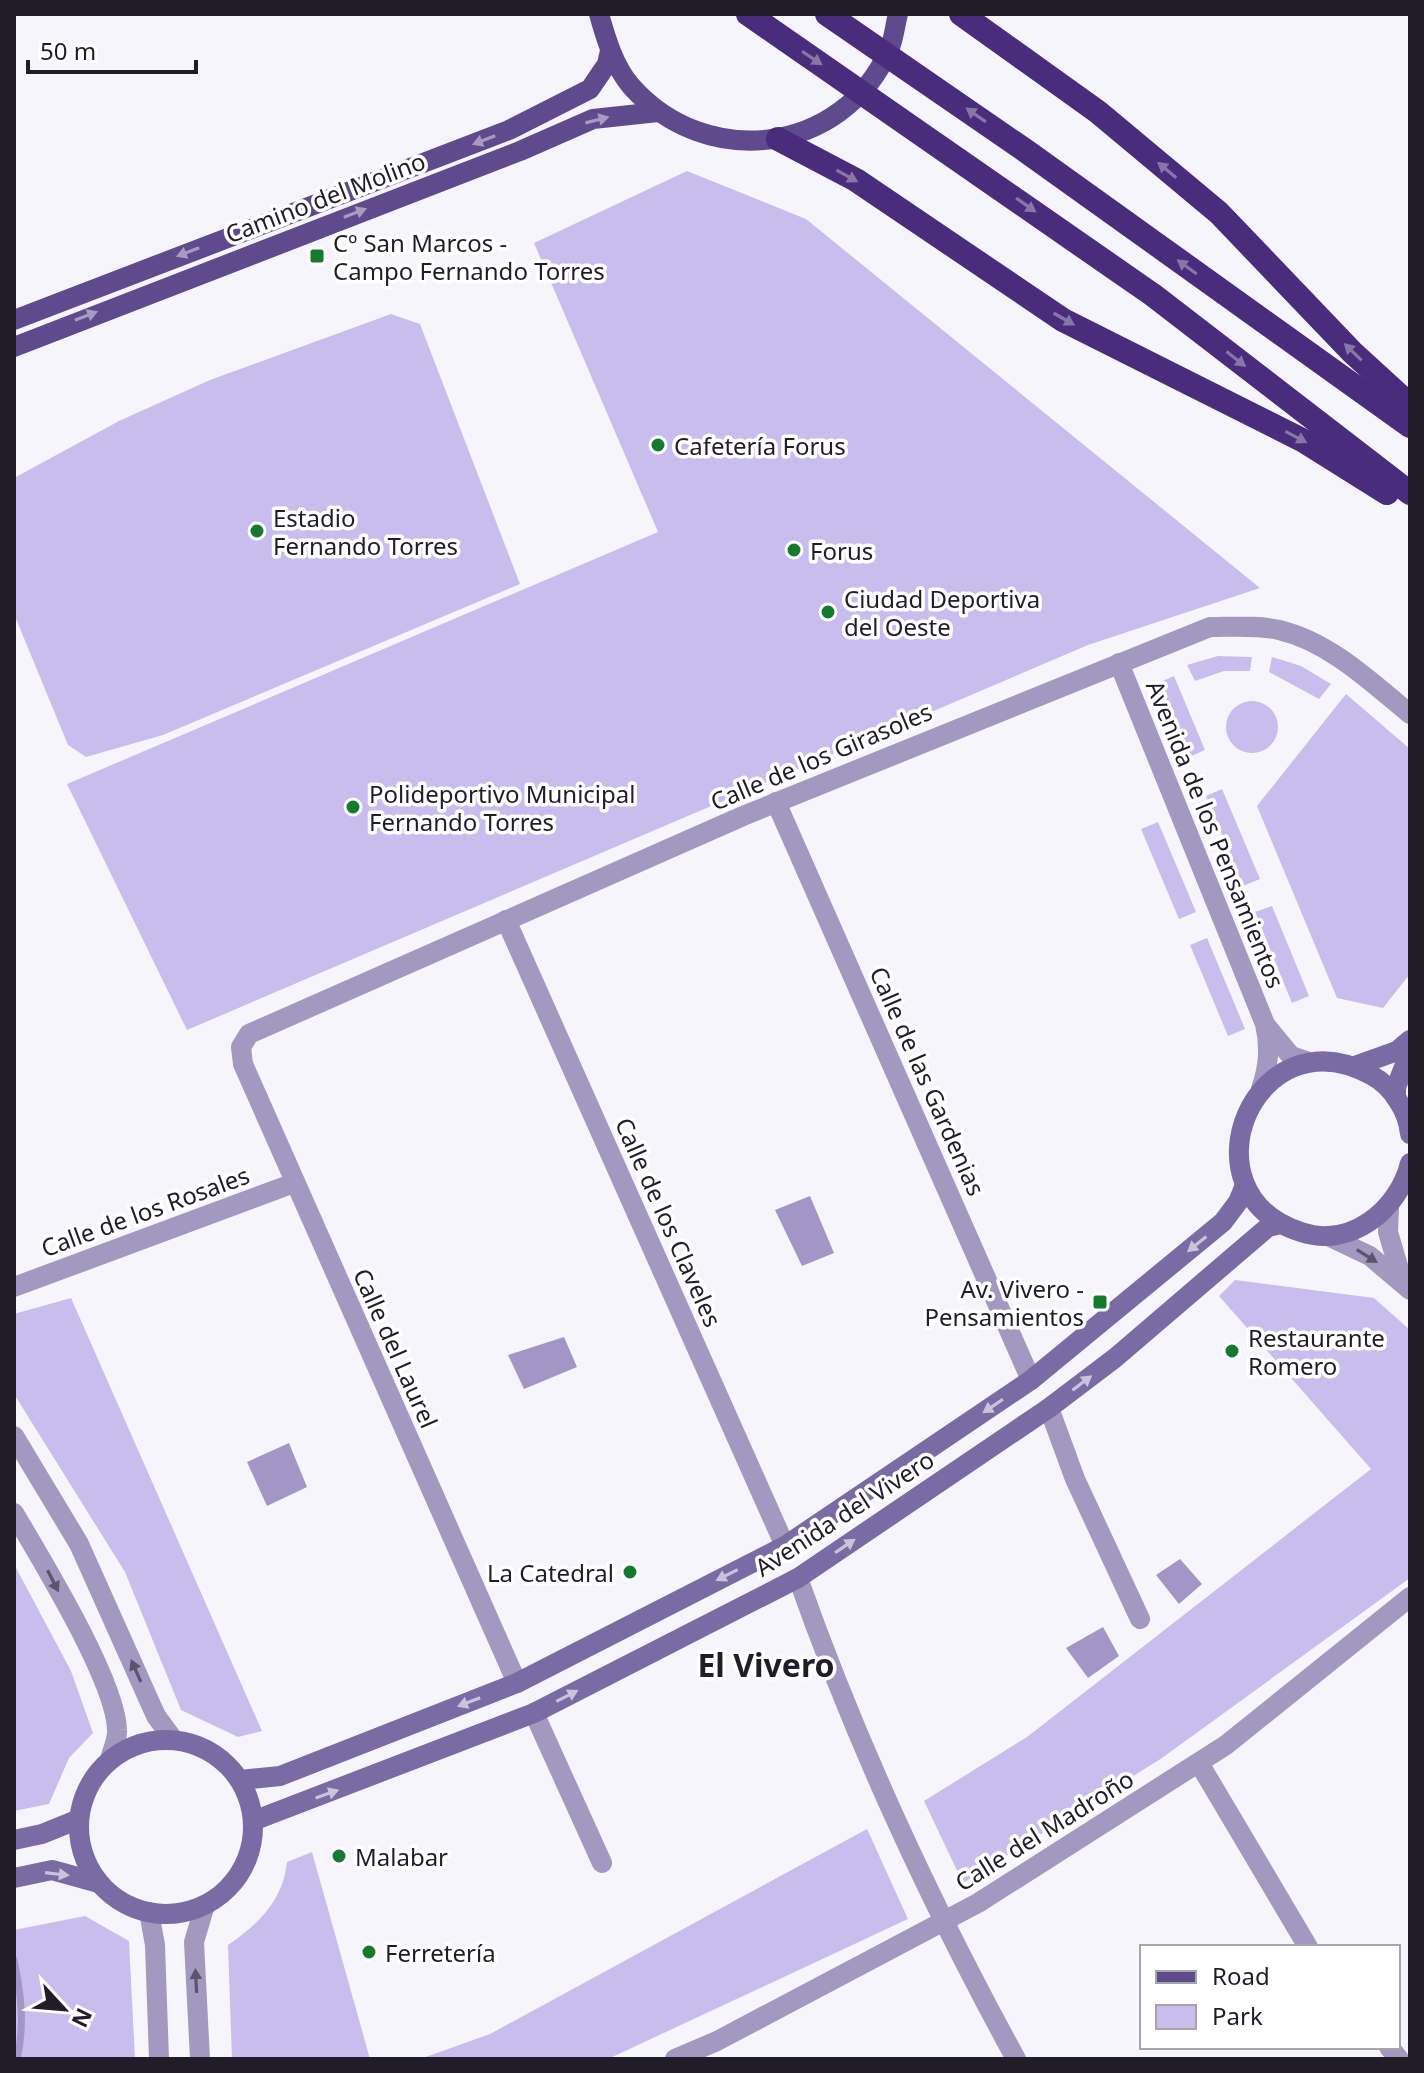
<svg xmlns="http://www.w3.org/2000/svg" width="1424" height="2073" font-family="'Noto Sans',sans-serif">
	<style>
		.green { fill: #c9bdee }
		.water { fill: #a396c6 }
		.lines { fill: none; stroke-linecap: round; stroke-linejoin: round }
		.stream { stroke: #a396c6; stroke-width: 7 }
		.street { stroke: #a298c0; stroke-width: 20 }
		.secondary { stroke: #7b6ba4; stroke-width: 20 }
		.primary { stroke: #5f4a8e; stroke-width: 20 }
		.highway { stroke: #492c7b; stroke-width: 24 }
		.oneway { fill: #8976a9 }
		.oneway2 { fill: #a79bc1 }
		.oneway3 { fill: #cac4db }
		.oneway4 { fill: #5a546d }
		.poi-dot { fill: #157a2d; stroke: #fff; stroke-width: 3 }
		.labels { text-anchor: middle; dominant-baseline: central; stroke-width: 7; stroke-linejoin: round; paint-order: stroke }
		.street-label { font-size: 24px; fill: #201d29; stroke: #fff }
		.poi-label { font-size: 24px; fill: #201d29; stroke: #fff; text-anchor: start }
		.district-label { font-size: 32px; font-weight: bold; fill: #201d29; stroke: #fff }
	</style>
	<rect width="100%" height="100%" fill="#f6f5fc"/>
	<g class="green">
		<path d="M687,171L806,219L1260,588L1088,645L187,1030L67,784L658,532L534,243Z"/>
		<path d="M391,314L420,324L520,584L163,735L86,757L68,745L14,614V478L119,421L210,380Z"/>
		<path d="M1218,656L1252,657L1250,671H1224L1195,681L1187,665Z"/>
		<path d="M1272,657L1301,666L1331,684L1319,699L1269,672Z"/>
		<path d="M1174,676L1205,750L1189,757L1158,683Z"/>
		<path d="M1346,694L1410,749V974L1383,1008L1337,998L1257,806Z"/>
		<circle cx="1252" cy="727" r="26"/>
		<path d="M1222,789L1260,879L1243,886L1206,796Z"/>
		<path d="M1158,822L1196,912L1179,919L1141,829Z"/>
		<path d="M1272,906L1309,996L1292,1003L1255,912Z"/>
		<path d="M1207,938L1245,1029L1228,1036L1190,945Z"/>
		<path d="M1235,1280L1374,1298L1410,1330V1578L1162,1758L963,1883L924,1801L1027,1737L1371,1469L1219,1296Z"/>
		<path d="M71,1298L262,1731L238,1737L181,1710L125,1572L14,1394V1314Z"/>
		<path d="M14,1564L71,1671L93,1733L69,1758L49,1804L14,1811Z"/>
		<path d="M867,1829L908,1919L608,2059H420L490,2034Z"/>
		<path d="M312,1852L370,2059H232L228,1945C259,1924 283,1900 287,1862Z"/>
		<path d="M85,1916L129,1941L135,2059H14V1930Z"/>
	</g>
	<g class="water">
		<path d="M810,1196L834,1253L802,1266L775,1210Z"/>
		<path d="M564,1337L577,1367L524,1389L508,1355Z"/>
		<path d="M289,1443L307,1487L267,1506L247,1462Z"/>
		<path d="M1180,1559L1202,1584L1179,1604L1156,1575Z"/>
		<path d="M1103,1627L1119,1656L1088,1678L1066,1648Z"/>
	</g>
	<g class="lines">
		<path class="stream" d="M14,1960C21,1993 25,2025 17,2059"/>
		<g class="street">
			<path d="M1119,663L1265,1024C1270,1047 1269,1066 1261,1089"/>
			<path d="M776,802L1031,1380"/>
			<path d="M506,920L785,1546"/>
			<path d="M1267,1027L1291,1056L1309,1062"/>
			<path d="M1389,1208L1388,1232L1403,1283"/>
			<path d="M1328,1236L1370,1256L1410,1290"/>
			<path d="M14,1287L294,1183"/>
			<path d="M1049,1408L1075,1479L1140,1619"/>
			<path d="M14,1436L79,1544L156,1716L173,1739"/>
			<path d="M14,1513C41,1559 116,1681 117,1730C118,1739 112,1750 110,1760"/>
			<path d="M798,1578C857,1745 931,1904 1016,2059"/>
			<path d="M517,1683L243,1064L241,1047L249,1034L743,816L1210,627C1233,627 1258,625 1279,630C1330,642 1371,682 1410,714"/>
			<path d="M534,1713L602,1863"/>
			<path d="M1199,1763L1308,1947"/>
			<path d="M149,1912L155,1945L159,2059"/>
			<path d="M1389,2047L1399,2059"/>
			<path d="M200,2059L194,1942L205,1905"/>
			<path d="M675,2059L717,2041L978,1903L1226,1745L1410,1597"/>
		</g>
		<g class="secondary">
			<path d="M1355,1066L1397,1051L1410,1040"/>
			<path d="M1396,1098V1087L1410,1052"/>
			<path d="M1410,1134C1408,1111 1392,1086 1371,1075C1255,1011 1179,1193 1301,1232C1351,1249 1399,1209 1410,1163"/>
			<circle cx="166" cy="1827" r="87"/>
			<path d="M240,1780L280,1776L517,1683L785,1546L1031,1380L1223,1222L1238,1202L1245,1185"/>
			<path d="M253,1821L534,1713L798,1578L1049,1408L1115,1358L1268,1227L1281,1224"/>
			<path d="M14,1840L42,1834L79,1819"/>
			<path d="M14,1878L52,1870L99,1883"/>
		</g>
		<g class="primary">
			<path d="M599,14C606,39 614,66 631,86C706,171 842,155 889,50C894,39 895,25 898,14"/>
			<path d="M14,320L509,130L590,89L607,64L610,51"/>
			<path d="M14,347L520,151L593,119L658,112"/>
		</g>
		<g class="highway">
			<path d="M748,14L1153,295L1410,493"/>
			<path d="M827,14L1026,151L1410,426"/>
			<path d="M961,14L1098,112L1219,213L1352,352L1410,405"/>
			<path d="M778,139L856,180L1063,320L1304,441L1387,493"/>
		</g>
	</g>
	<defs><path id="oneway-solid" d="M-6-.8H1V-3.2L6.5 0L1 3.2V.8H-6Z" transform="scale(2)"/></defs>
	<g class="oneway">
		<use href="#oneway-solid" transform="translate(812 58) rotate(34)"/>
		<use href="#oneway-solid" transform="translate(976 115) rotate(-145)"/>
		<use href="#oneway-solid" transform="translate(1167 170) rotate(-140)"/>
		<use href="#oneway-solid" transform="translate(847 176) rotate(29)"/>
		<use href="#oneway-solid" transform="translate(1026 205) rotate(35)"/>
		<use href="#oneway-solid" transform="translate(1187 267) rotate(-144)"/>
		<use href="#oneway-solid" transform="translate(1064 319) rotate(30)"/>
		<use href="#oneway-solid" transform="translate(1353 352) rotate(-136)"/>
		<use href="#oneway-solid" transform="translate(1236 359) rotate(38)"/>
		<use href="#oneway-solid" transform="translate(1296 437) rotate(28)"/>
	</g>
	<g class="oneway2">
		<use href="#oneway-solid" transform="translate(597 120) rotate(-14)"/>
		<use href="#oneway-solid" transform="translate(484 140) rotate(159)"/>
		<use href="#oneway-solid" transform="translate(355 213) rotate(-21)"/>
		<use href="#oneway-solid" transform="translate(188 252) rotate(159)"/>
		<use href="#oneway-solid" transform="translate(86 316) rotate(-21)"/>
	</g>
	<g class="oneway3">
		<use href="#oneway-solid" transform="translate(1197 1244) rotate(141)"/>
		<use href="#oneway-solid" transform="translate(1082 1383) rotate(-37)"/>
		<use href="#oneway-solid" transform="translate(993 1406) rotate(146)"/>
		<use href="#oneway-solid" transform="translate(845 1546) rotate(-34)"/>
		<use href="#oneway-solid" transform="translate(727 1575) rotate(153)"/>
		<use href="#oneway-solid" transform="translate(567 1696) rotate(-27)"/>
		<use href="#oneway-solid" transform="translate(469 1702) rotate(159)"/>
		<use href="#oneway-solid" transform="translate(327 1794) rotate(-19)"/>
		<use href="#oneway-solid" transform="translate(57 1874) rotate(7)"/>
	</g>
	<g class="oneway4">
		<use href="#oneway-solid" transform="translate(1367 1256) rotate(32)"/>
		<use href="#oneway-solid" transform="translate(53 1581) rotate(63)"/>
		<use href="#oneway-solid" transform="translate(136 1671) rotate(-114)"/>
		<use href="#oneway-solid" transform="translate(196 1981) rotate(-93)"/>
	</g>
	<g class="poi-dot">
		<rect x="309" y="248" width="16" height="16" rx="4"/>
		<circle cx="658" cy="445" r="8"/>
		<circle cx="257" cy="531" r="8"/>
		<circle cx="794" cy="550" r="8"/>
		<circle cx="828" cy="612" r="8"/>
		<circle cx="353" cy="807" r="8"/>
		<rect x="1092" y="1294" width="16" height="16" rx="4"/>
		<circle cx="1232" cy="1351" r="8"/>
		<circle cx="630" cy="1572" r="8"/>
		<circle cx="339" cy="1856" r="8"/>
		<circle cx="369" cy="1952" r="8"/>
	</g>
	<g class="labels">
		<g class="street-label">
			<text transform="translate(325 197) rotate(-21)">Camino del Molino</text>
			<text transform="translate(821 756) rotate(-23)">Calle de los Girasoles</text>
			<text transform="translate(1216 834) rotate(68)">Avenida de los Pensamientos</text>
			<text transform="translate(928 1081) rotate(66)">Calle de las Gardenias</text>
			<text transform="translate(145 1211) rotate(-20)">Calle de los Rosales</text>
			<text transform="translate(669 1222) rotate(66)">Calle de los Claveles</text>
			<text transform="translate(396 1348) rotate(66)">Calle del Laurel</text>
			<text transform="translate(844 1513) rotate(-33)">Avenida del Vivero</text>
			<text transform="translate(1044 1830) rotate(-32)">Calle del Madroño</text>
		</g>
		<g class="poi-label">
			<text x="333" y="242">Cº San Marcos -<tspan x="333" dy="28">Campo Fernando Torres</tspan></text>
			<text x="674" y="445">Cafetería Forus</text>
			<text x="273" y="517">Estadio<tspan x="273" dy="28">Fernando Torres</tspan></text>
			<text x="810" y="550">Forus</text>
			<text x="844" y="598">Ciudad Deportiva<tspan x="844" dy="28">del Oeste</tspan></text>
			<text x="369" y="793">Polideportivo Municipal<tspan x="369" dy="28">Fernando Torres</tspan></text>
			<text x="1084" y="1288" text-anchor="end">Av. Vivero -<tspan x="1084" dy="28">Pensamientos</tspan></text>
			<text x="1248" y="1337">Restaurante<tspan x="1248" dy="28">Romero</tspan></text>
			<text x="614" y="1572" text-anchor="end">La Catedral</text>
			<text x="355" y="1856">Malabar</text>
			<text x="385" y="1952">Ferretería</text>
		</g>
		<g class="district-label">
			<text x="766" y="1664">El Vivero</text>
		</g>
	</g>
	<rect width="1424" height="2073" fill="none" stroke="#201d29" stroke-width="32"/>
	<rect x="1140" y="1945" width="260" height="104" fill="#ffffff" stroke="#a6a5a9" stroke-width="2"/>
	<rect x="1156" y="1971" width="40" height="12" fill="#5f4a8e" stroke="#a6a5a9" stroke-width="2"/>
	<text x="1212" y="1985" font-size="24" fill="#201d29">Road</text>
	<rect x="1156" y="2005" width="40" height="24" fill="#c9bdee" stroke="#a6a5a9" stroke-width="2"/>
	<text x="1212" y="2025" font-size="24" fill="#201d29">Park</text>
	<g transform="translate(64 2009) rotate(116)" stroke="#ffffff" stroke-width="6" paint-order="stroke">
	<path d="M0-6L14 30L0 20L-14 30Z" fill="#201d29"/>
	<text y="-12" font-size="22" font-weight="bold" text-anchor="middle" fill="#201d29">N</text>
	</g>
	<path d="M28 60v12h168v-12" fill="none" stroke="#201d29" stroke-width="4"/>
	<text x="40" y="60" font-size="24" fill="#201d29" stroke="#ffffff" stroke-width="6" paint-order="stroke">50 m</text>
</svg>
